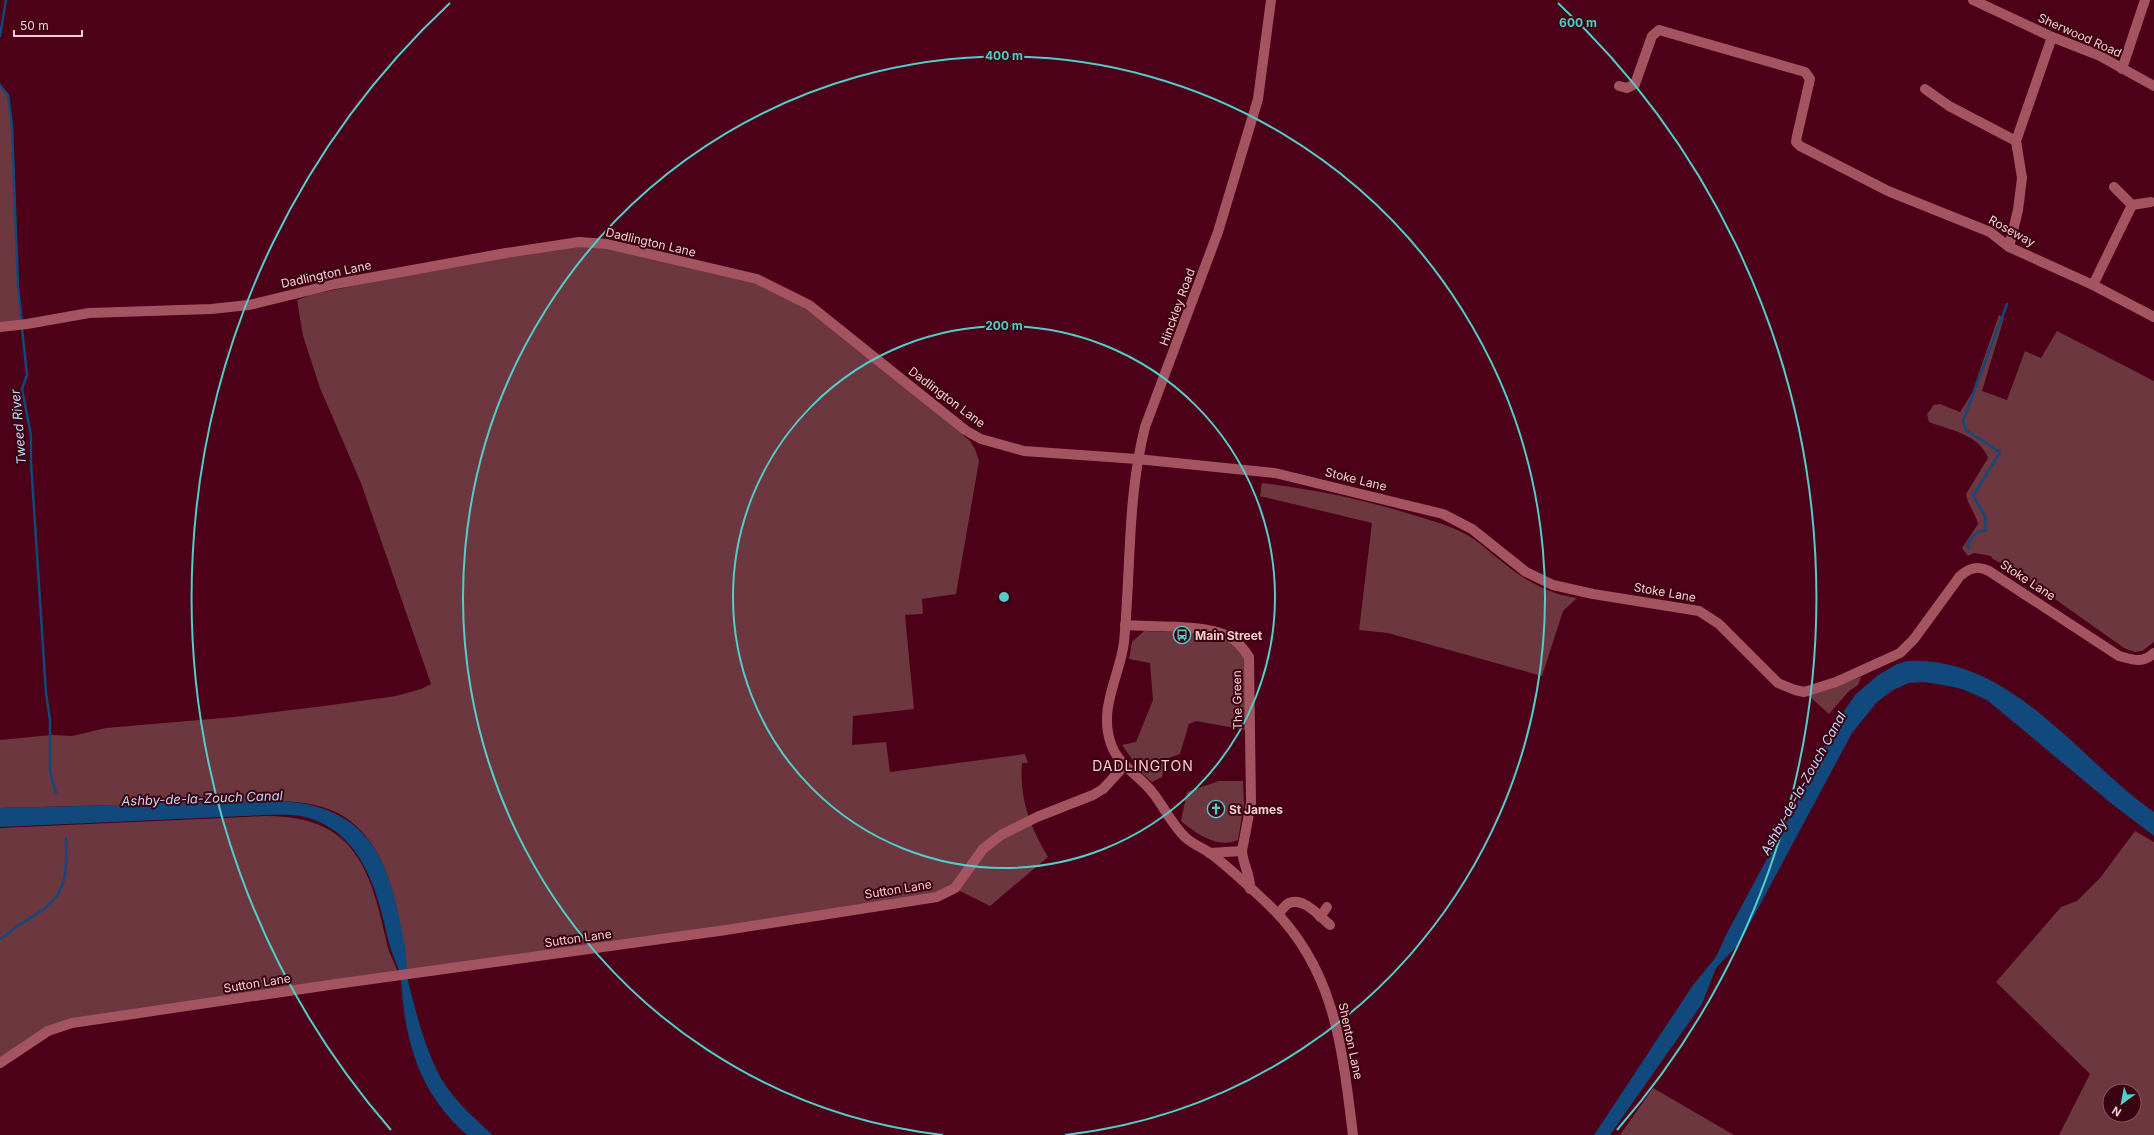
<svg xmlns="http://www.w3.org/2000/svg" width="2154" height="1135" font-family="Inter,sans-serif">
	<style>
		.green { fill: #6d373f; fill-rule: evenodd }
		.water { fill: #12497d }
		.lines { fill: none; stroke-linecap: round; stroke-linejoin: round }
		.stream { stroke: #12497d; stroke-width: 2.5 }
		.minor { stroke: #a45460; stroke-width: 10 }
		.ring { fill: none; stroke: #53cdc9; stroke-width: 2 }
		.labels { text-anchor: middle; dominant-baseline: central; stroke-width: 4; stroke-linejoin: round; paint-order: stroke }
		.street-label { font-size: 12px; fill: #fbccd1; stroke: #3a0312 }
		.poi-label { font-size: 12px; font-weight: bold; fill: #fbccd1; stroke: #3a0312; text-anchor: start }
		.water-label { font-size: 13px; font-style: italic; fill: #bddafa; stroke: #3a0312 }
		.quarter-label { font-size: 14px; letter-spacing: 1px; fill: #fbccd1; stroke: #3a0312 }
		.centre { fill: #53cdc9; stroke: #3a0312; stroke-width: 2 }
		.ring-label { font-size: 12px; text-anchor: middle; font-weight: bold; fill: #53cdc9; stroke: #3a0312; stroke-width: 4; stroke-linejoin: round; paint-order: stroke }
	</style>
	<rect width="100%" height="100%" fill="#4c0118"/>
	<g class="green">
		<path d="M0,85L8,95L12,126L18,287L22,323L0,326Z"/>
		<path d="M594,245L745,279L771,288L807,310L865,354L970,441L975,449L979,461L956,594L922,599L923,614L905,615L914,709L853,716L852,745L886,742L890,772L1025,754L1028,763H1022C1019,798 1030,827 1048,857L990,906L954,888L937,897L407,975C400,922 394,848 343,816C326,805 302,802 281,801L0,808V740L51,735L72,736L106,728L234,717L324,706L396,696L421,689L431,684L361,483L320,388L303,336L297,300L310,295L423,271L570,246Z"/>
		<path d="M1999,315L2004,318L1982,391L2007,400L2025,351L2041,358L2057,331L2154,381V642L2142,651L2135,652L2124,648L2014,570L1993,559L1991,556L1974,553L1968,556L1962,548L1978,524C1975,512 1968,506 1966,494L1988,458C1980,435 1950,430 1929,422L1927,414L1934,405L1940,404L1960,412L1972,393Z"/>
		<path d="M1262,483C1312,489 1362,499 1410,514C1430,520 1449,525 1467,535C1480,542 1489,552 1501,561C1523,579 1548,594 1577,598L1563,611L1542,676L1388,633L1359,630L1372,523L1260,496Z"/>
		<path d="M1144,631L1213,633L1229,639L1247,658L1246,730L1196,721L1189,724L1180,754L1166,759L1162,777L1152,782L1142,773L1122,745L1136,742L1153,700L1150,663L1129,659L1132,642Z"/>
		<path d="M1861,677L1858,685L1849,691L1829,714L1808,695Z"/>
		<path d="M1219,781H1243L1244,804L1238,840C1217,849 1197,834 1181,821L1187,792Z"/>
		<path d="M266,816C357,816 371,871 388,948C391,958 397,966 398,976L72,1023L0,1063V828Z"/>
		<path d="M2135,831L2154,842V1135H2059L2090,1074L1996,982L2061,907L2077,901L2100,878ZM2110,1091H2134V1115H2110Z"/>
		<path d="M1653,1088L1734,1135H1620Z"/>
	</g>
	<g class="water">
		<path d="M1907,661C2012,656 2077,758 2154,812V836L2112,804L1987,700L1962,689L1949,686L1924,682L1909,683L1893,690L1877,702L1852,733L1739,944L1716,968L1702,1004L1610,1135H1594L1693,985L1716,957L1727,933L1797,803L1827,740L1846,708L1855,695L1878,675L1897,664Z"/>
		<path d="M281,801C375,807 390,866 405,946C407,959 406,972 409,985C417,1016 426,1052 442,1080C455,1101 475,1119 493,1135H467C445,1116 427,1091 417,1064C407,1037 403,1009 401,981C400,968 392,956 389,943C378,893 363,832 305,817C292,814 278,815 265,815L0,827V808Z"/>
	</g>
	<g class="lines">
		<g class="stream">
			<path d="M0,36L6,0"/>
			<path d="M0,85L8,95L12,126L18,287L22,323"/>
			<path d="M22,328L27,375L22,389L31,436V462L46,693L50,720V772L56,793"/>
			<path d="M1969,548L1967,546C1971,537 1976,531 1986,530L1985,516L1973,496L2000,452L1966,430L1963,421L2007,304"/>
			<path d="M0,939C7,936 11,930 17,926C61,901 68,891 66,838"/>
		</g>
		<g class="minor">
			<path d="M1271,0L1258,99L1218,232L1145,427C1127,498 1131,570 1124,642C1120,676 1098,708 1111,744C1118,765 1140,776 1153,793C1164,807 1172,825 1186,838C1193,844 1202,848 1210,853C1231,869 1251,888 1270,906C1336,971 1342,1048 1353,1135"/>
			<path d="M1973,0L2052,37L2098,55L2154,86"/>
			<path d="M2122,69L2145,0"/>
			<path d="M1619,86L1627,88L1635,84L1652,36L1659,30L1805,72L1810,79L1797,136L1796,142L1800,146L1888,191L1990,232L2009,247L2093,285L2154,317"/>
			<path d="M1925,89L1949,106L2016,141"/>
			<path d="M2114,187L2132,205L2151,202"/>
			<path d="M2009,247L2018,210L2022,178L2016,141L2052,37"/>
			<path d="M2093,285L2132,205"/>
			<path d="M0,327L27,324L89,313L211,309L249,305L335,284L506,253L579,242L607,244L757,279L809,305L965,430L981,439L1024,451L1137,459L1275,473L1443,514L1472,529L1526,572L1553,585L1593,594L1699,611L1719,624L1778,683L1795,690L1804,692L1836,682L1900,653L1914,639L1960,576C1969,568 1978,565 1989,571L2119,656C2134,660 2142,664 2154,653"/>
			<path d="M1125,625C1154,627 1206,624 1230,637C1238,642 1244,649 1249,657L1251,803L1242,851L1209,853"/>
			<path d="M1242,851C1243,865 1251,876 1250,889"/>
			<path d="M1278,914C1281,911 1285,905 1289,903C1304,897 1319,916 1330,925"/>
			<path d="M1320,917L1327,907"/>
			<path d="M0,1063L48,1031L72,1023L336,984L726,930L937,897L955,888L983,849L1001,835L1037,817L1093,795L1103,789L1125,765"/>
		</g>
	</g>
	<g class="ring">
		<circle cx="1004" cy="597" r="271"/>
		<path d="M943 1135A541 541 0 1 1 1065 1135"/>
		<path d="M391 1130A812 812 0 0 1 450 3M1558 3A812 812 0 0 1 1617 1130"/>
	</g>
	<defs>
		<symbol id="bus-ring" viewBox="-11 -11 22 22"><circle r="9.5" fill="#3a0312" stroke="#53cdc9" stroke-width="1.5"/><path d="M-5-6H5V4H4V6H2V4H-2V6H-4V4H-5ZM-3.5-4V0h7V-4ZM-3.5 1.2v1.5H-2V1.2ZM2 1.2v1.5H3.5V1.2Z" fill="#53cdc9"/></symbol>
		<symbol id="church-ring" viewBox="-11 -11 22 22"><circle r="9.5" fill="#3a0312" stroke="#53cdc9" stroke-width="1.5"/><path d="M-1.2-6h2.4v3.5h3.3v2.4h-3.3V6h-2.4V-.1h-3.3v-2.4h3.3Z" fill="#53cdc9"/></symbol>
	</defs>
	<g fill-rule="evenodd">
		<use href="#bus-ring" x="1172" y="625" width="20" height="20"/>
		<use href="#church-ring" x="1206" y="799" width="20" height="20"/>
	</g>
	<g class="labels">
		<g class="street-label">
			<text transform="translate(2080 35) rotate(24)">Sherwood Road</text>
			<text transform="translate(2012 231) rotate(29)">Roseway</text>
			<text transform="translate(651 242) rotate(13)">Dadlington Lane</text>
			<text transform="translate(326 274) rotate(-12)">Dadlington Lane</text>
			<text transform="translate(1177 307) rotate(-70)">Hinckley Road</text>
			<text transform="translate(947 397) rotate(37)">Dadlington Lane</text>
			<text transform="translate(1356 479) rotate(14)">Stoke Lane</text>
			<text transform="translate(2028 580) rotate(33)">Stoke Lane</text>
			<text transform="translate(1665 592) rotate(10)">Stoke Lane</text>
			<text transform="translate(1237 700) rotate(-91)">The Green</text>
			<text transform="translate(898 889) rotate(-9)">Sutton Lane</text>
			<text transform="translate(578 938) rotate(-8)">Sutton Lane</text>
			<text transform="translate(257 983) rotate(-9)">Sutton Lane</text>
			<text transform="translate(1351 1041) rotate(78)">Shenton Lane</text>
		</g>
		<g class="poi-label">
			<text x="1195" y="635">Main Street</text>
			<text x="1229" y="809">St James</text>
		</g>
		<g class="water-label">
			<text transform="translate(18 427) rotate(-95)">Tweed River</text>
			<text transform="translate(1803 783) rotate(-61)">Ashby-de-la-Zouch Canal</text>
			<text transform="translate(202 798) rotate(-2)">Ashby-de-la-Zouch Canal</text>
		</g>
		<g class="quarter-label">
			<text x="1143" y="765">DADLINGTON</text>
		</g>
	</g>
	<circle cx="1004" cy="597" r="6" class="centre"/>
	<g class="ring-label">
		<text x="1578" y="27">600 m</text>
		<text x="1004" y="60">400 m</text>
		<text x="1004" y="330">200 m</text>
	</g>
	<g transform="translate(2122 1103) rotate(212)"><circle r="19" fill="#3a0312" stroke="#87535e"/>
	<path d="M0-3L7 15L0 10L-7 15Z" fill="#53cdc9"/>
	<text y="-6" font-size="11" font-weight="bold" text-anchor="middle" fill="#fbccd1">N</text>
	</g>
	<path d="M14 30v6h68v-6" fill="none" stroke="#fbccd1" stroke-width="2"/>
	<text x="20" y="30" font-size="12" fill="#fbccd1" stroke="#3a0312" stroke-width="3" paint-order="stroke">50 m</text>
</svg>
